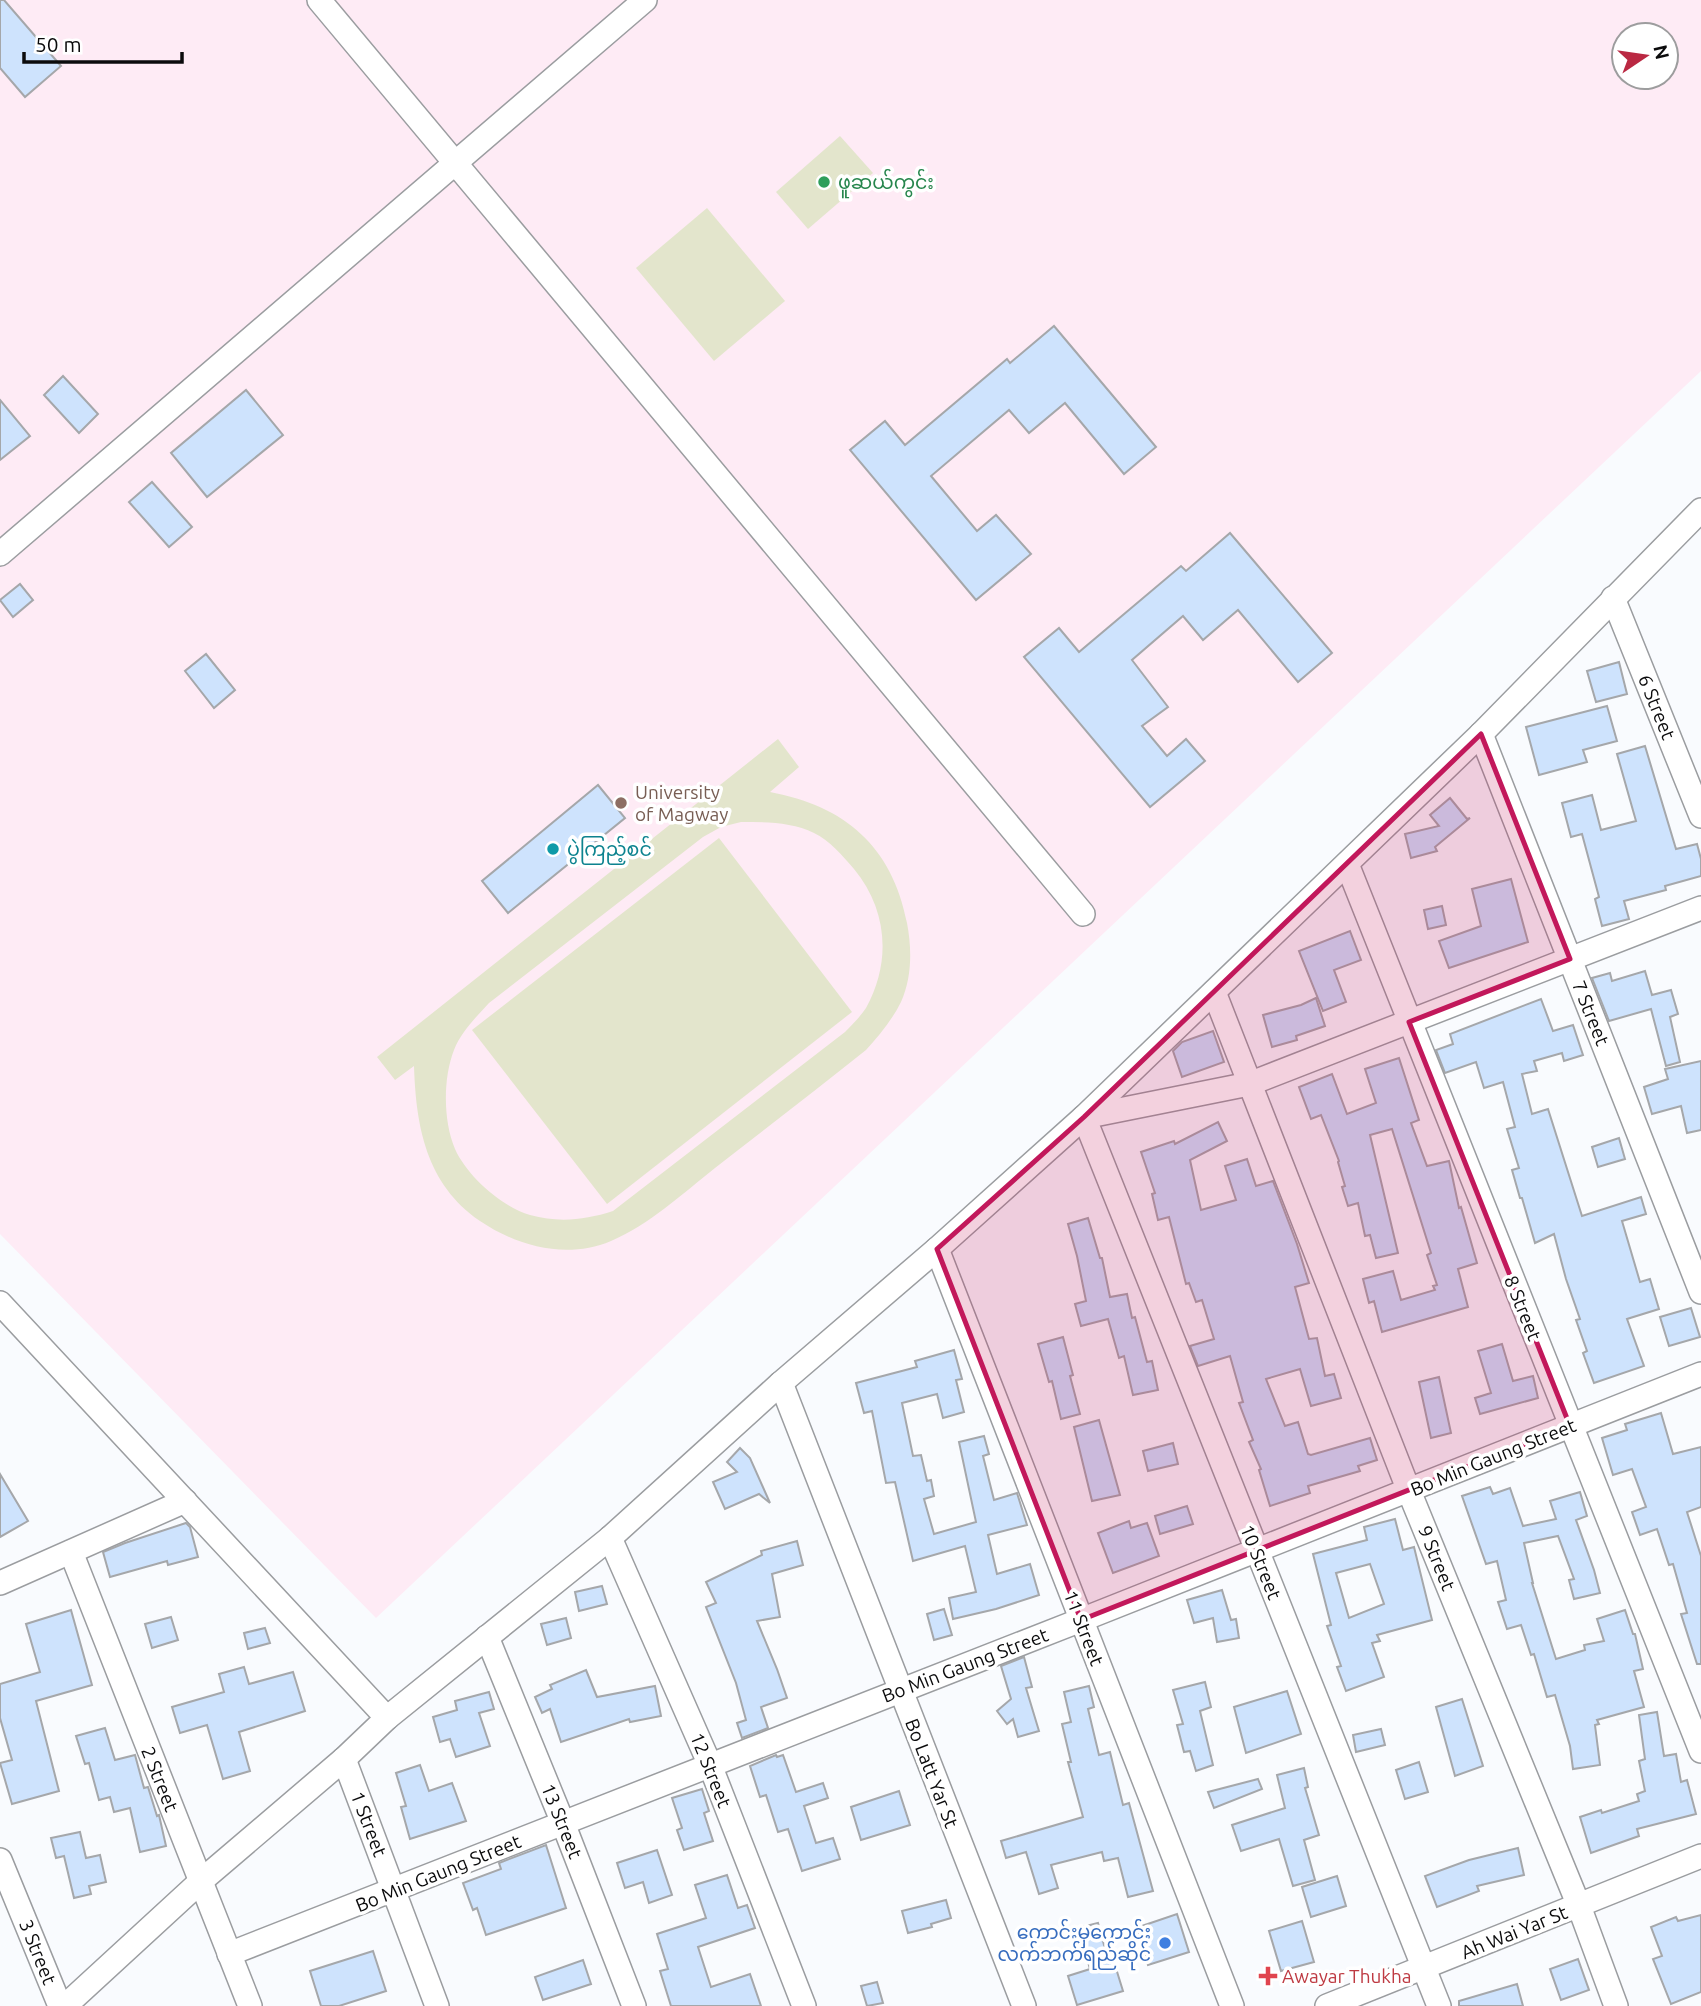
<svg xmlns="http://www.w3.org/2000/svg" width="1701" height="2006" font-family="Ubuntu,'Noto Sans Myanmar',sans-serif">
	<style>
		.education { fill: #feebf5; fill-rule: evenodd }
		.green { fill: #e3e5cc; fill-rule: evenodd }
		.building { fill: #cee3fd; stroke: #a5a7aa; stroke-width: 2; fill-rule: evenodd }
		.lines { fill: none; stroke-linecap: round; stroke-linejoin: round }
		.minor-casing { stroke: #9b9da0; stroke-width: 26 }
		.minor { stroke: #fff; stroke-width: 23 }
		.marked { fill: #c2185b; fill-opacity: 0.2; stroke: #c2185b; stroke-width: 5; stroke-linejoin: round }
		.leisure-dot { fill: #2e9e5b; stroke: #fff; stroke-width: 2.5 }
		.education-dot { fill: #8d6e63; stroke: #fff; stroke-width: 2.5 }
		.culture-dot { fill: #0f9aa8; stroke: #fff; stroke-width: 2.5 }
		.shop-dot { fill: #3f7fe0; stroke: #fff; stroke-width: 2.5 }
		.health-dot { fill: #e0444e; stroke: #fff; stroke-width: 2.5 }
		.labels { text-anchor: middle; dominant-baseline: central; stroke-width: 7; stroke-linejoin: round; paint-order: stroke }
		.leisure-label { font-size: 19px; fill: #27864d; stroke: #fff; text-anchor: start }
		.street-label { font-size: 19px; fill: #0b0b0c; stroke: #fff }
		.education-label { font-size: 19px; fill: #785e54; stroke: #fff; text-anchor: start }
		.culture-label { font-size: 19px; fill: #0d838f; stroke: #fff; text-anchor: start }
		.shop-label { font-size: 19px; fill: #366cbe; stroke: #fff; text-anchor: end }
		.health-label { font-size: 19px; fill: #be3a42; stroke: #fff; text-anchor: start }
	</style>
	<rect width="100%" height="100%" fill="#f9fbfe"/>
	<path class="education" d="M0,0H1701V371L376,1618L0,1234ZM1624,35H1666V77H1624Z"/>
	<g class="green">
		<path d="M840,136L873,173L808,229L776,192Z"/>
		<path d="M707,208L785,301L714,361L636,268Z"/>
		<path d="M778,739L799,767L770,792C845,806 892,846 907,923C912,949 912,978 901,1002C892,1020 879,1036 866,1050C816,1090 765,1129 715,1168C682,1194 649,1225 611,1241C566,1260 517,1246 480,1221C426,1184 416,1126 414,1066L395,1080L377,1057ZM741,822C765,822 792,822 814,833C829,840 843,856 854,869C887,909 892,961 866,1008C860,1017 852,1025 845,1032L613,1211C585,1220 559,1223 530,1215C502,1207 467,1176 455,1149C443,1121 443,1078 454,1050C461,1032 476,1017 489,1003L703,837L721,827Z"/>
		<path d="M719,838L852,1012L607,1204L472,1030Z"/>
	</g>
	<g class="building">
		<path d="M0,0H4L61,66L25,97L0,68Z"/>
		<path d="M1054,326L1156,447L1124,474L1065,403L1029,433L1009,410L931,476L977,531L996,515L1031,554L976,600L850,450L885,421L905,445L1007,359L1010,363Z"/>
		<path d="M63,376L98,414L79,433L44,395Z"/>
		<path d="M246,390L283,435L207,497L171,453Z"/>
		<path d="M0,400L30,436L0,460Z"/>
		<path d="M152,482L192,527L169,547L129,502Z"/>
		<path d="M1230,533L1332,653L1298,682L1238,610L1203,640L1183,616L1132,660L1168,707L1142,726L1167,756L1186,739L1205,761L1150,807L1024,657L1059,628L1079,652L1181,566L1186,571Z"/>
		<path d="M20,584L33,600L13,617L0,600Z"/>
		<path d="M206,654L235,690L214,708L185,671Z"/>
		<path d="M1619,662L1627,694L1596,702L1587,671Z"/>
		<path d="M1607,706L1617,741L1583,750L1587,762L1539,775L1526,727Z"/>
		<path d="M1645,746L1676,849L1697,844L1701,859V876L1665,886L1666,890L1624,901L1629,919L1602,926L1595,899L1599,897L1582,834L1571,837L1562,803L1592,795L1601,830L1636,821L1617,754Z"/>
		<path d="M598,785L625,818L508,913L482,881Z"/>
		<path d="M1450,798L1467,819L1470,818L1435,847L1437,851L1411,858L1405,834L1439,826L1430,815Z"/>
		<path d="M1511,879L1528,942L1449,968L1439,941L1481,926L1472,889Z"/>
		<path d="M1442,906L1446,925L1428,929L1424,910Z"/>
		<path d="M1350,931L1361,960L1334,970L1346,1002L1323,1011L1299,951Z"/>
		<path d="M1645,971L1652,995L1671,990L1678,1014L1670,1017L1680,1062L1666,1066L1651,1009L1609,1021L1592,978L1610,973L1612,981Z"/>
		<path d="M1316,998L1325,1026L1296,1036L1297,1040L1272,1047L1263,1015L1301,1005Z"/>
		<path d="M1541,999L1553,1031L1573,1025L1583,1055L1564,1061L1562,1053L1534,1061L1537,1071L1522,1074L1532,1114L1548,1109L1582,1216L1641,1197L1646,1214L1622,1221L1640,1282L1650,1279L1659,1309L1627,1319L1644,1366L1594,1383L1583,1353L1587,1351L1576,1320L1580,1319L1566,1279L1554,1234L1535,1243L1522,1198H1520L1512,1170L1519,1168L1507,1129L1515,1127L1503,1082L1484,1088L1476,1062L1445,1073L1436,1050L1453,1044L1450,1034Z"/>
		<path d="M1213,1031L1224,1062L1182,1077L1173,1051L1182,1042Z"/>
		<path d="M1399,1058L1419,1120L1411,1123L1427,1166L1449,1161L1459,1208L1461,1207L1477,1263L1458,1269L1468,1307L1382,1332L1374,1301L1369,1303L1363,1279L1393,1271L1401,1300L1435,1290L1433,1286L1437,1285L1427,1255L1431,1253L1392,1129L1370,1135L1398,1253L1376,1258L1370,1235L1365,1236L1358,1203L1348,1206L1342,1187L1345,1186L1338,1162L1339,1161L1321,1115L1311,1119L1299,1087L1332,1074L1347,1114L1376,1103L1365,1069Z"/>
		<path d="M1701,1061V1130L1687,1133L1681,1106L1652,1114L1644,1087L1668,1079L1665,1069Z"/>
		<path d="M1218,1122L1227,1141L1190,1160L1201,1210L1236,1200L1225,1166L1247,1159L1256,1186L1273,1181L1297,1244L1309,1283L1295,1287L1309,1339L1317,1338L1325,1376L1334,1374L1341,1398L1311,1406L1300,1369L1266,1379L1285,1426L1298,1422L1308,1454L1311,1455L1370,1438L1377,1460L1358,1466L1360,1471L1308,1486L1310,1493L1270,1506L1259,1470L1261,1469L1249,1442L1253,1440L1239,1403L1243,1402L1230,1356L1198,1366L1190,1346L1214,1339L1202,1300L1196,1302L1189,1283L1186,1284L1169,1217L1158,1220L1152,1194L1155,1193L1141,1152L1174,1141L1175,1144Z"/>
		<path d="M1619,1138L1625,1159L1598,1167L1592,1147Z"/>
		<path d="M1088,1218L1100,1258H1102L1110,1297L1127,1294L1132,1318L1135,1317L1147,1362L1152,1361L1158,1390L1133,1395L1124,1356L1119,1358L1108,1319L1081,1326L1075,1304L1086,1301L1077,1256L1068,1224Z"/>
		<path d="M1691,1308L1700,1337L1669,1346L1660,1317Z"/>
		<path d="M1063,1337L1073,1375L1070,1376L1080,1414L1061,1419L1052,1381L1049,1382L1038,1344Z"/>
		<path d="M1502,1344L1513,1381L1533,1376L1538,1398L1480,1414L1475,1398L1491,1393L1478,1351Z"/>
		<path d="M954,1350L962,1379L956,1380L964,1412L943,1418L937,1394L902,1403L913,1456L921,1455L927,1481L931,1480L934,1496L924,1499L934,1534L976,1522L959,1442L984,1436L989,1454L983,1456L994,1500L1017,1493L1027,1525L988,1535L997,1574L1030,1564L1039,1595L996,1609L953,1619L949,1598L976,1592L965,1546L913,1561L895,1482L886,1483L872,1411L864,1413L856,1383L917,1367L915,1361Z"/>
		<path d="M1439,1377L1451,1433L1431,1438L1419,1382Z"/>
		<path d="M1661,1413L1673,1454L1701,1447V1507L1687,1512L1701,1556V1664H1697L1681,1614L1687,1613L1673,1564L1669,1565L1657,1529L1640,1535L1632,1512L1646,1507L1632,1469L1613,1475L1602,1438L1627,1430L1625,1424Z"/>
		<path d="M1099,1420L1120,1495L1092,1501L1074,1427Z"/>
		<path d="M1173,1443L1178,1464L1148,1471L1143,1451Z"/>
		<path d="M740,1448L750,1458L770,1503L759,1494L725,1509L713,1482L737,1472L727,1462Z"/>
		<path d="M0,1474L28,1521L0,1537Z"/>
		<path d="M1490,1487L1493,1494L1510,1488L1523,1526L1556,1519L1550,1501L1580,1492L1587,1516L1576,1520L1594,1570L1600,1593L1574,1599L1569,1580L1574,1579L1558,1536L1524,1543L1533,1583H1532L1556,1659L1585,1650L1584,1645L1604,1641L1597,1619L1625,1610L1633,1634H1635L1643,1669L1634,1671L1644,1707L1597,1720L1599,1724L1595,1725L1600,1765L1573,1769L1570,1746L1555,1695L1547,1697L1534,1654L1531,1655L1521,1625L1507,1629L1498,1602L1506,1600L1497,1561L1486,1564L1462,1496Z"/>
		<path d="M1187,1506L1193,1524L1160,1534L1155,1516Z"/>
		<path d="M1395,1519L1403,1550L1414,1547L1432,1620L1377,1635L1380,1641L1372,1643L1384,1677L1346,1691L1337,1667L1341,1666L1327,1626L1331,1625L1313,1554L1367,1540L1364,1527ZM1370,1564L1384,1604L1349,1618L1336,1573Z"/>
		<path d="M1129,1521L1131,1528L1147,1523L1159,1556L1113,1573L1098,1533Z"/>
		<path d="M186,1523L190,1527L198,1557L168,1565L167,1561L110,1577L103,1552L125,1543Z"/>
		<path d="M797,1541L803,1565L772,1574L780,1617L757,1621L777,1669L787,1698L761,1707L768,1728L742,1738L737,1723L746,1720L736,1683L706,1607L716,1603L706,1582L762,1555L761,1551Z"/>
		<path d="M602,1586L607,1604L579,1611L575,1592Z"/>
		<path d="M1222,1590L1231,1620L1236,1619L1239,1638L1217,1642L1213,1618L1194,1623L1187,1600Z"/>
		<path d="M944,1609L952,1635L934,1640L927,1614Z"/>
		<path d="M71,1610L92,1685L36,1701L59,1791L12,1804L0,1763L12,1760L0,1718V1684L40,1672L26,1624Z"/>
		<path d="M171,1617L178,1640L152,1648L145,1624Z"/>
		<path d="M566,1618L571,1638L547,1645L541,1624Z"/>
		<path d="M265,1628L270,1643L248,1649L244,1633Z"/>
		<path d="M1024,1657L1032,1687L1026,1688L1039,1731L1018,1737L1013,1719L1007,1724L997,1711L1011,1699L1001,1666Z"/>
		<path d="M244,1667L249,1684L293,1672L305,1711L239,1732L250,1771L223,1779L207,1725L180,1733L172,1707L224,1692L219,1674Z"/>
		<path d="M586,1670L597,1697L655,1686L661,1716L630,1722L629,1719L561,1742L550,1709L542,1713L535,1697L552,1689L550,1685Z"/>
		<path d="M1205,1682L1211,1707L1200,1711L1213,1765L1196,1771L1190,1751L1184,1752L1177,1725L1183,1724L1173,1690Z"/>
		<path d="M1089,1686L1094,1707L1088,1709L1099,1755L1110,1752L1123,1805L1129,1803L1153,1891L1128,1897L1118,1858L1104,1861L1102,1852L1051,1865L1058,1888L1039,1894L1026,1852L1006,1858L1001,1841L1083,1817L1068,1762H1071L1062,1724L1071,1722L1064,1692Z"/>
		<path d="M1287,1691L1301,1734L1246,1753L1234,1707Z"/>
		<path d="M489,1692L494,1709L479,1713L490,1746L456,1757L450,1739L440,1742L433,1717L457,1710L455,1701Z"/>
		<path d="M1462,1699L1483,1766L1455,1776L1436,1707Z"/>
		<path d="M1657,1712L1664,1756L1676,1754L1681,1782L1687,1780L1696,1814L1637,1829L1639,1836L1591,1853L1580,1817L1601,1810L1602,1813L1639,1801L1637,1794L1645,1791L1639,1761L1645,1759L1639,1715Z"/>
		<path d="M105,1728L115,1760L135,1755L144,1788L148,1787L157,1816L159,1815L166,1846L140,1852L130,1808L114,1812L110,1797L99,1800L89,1763L85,1764L76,1736Z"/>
		<path d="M1381,1729L1385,1745L1356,1752L1353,1735Z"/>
		<path d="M776,1755L777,1757L783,1755L796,1792L823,1783L828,1798L804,1806L816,1843L833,1838L840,1859L802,1871L788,1829L778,1832L766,1795L760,1797L750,1766Z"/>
		<path d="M1419,1762L1428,1792L1405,1799L1396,1770Z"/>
		<path d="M420,1765L429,1791L452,1783L466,1821L410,1839L401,1807L406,1806L396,1773Z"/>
		<path d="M1304,1768L1308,1787L1305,1788L1319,1835L1304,1840L1315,1880L1293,1886L1279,1839L1241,1851L1232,1825L1285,1808L1277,1775Z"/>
		<path d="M1258,1779L1262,1789L1214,1808L1208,1792Z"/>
		<path d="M702,1789L709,1811L704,1813L713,1841L684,1850L677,1830L682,1828L672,1798Z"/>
		<path d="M899,1791L910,1825L861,1840L851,1807Z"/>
		<path d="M80,1832L86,1858L100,1855L106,1882L89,1886L91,1894L74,1898L64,1856L56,1858L51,1838Z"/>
		<path d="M546,1845L566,1908L486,1935L477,1908L473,1910L463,1883L501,1869L499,1863Z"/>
		<path d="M1518,1848L1524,1875L1477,1886L1479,1891L1437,1907L1425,1876L1469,1860Z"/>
		<path d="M657,1850L672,1895L649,1903L643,1882L625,1888L617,1863Z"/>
		<path d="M727,1875L738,1908L747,1905L755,1928L698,1947L711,1987L750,1974L761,2006H671L660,1971L668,1969L657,1934L706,1918L695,1885Z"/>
		<path d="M1337,1876L1346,1906L1311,1917L1302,1887Z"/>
		<path d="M946,1900L951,1918L931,1924L932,1927L908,1933L902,1911Z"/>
		<path d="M1177,1914L1189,1952L1148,1965L1136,1928Z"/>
		<path d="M1701,1915V1992L1671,2004L1653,1959L1662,1956L1651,1927L1676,1917L1678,1921Z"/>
		<path d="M1302,1921L1314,1962L1281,1971L1269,1931Z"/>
		<path d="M1098,1923L1109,1963L1114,1962L1123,1991L1077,2005L1068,1976L1090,1969L1078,1928Z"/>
		<path d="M373,1951L386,1991L339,2006H321L310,1971Z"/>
		<path d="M1578,1959L1589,1990L1561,2000L1550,1969Z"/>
		<path d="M583,1960L591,1984L543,2000L535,1977Z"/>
		<path d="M877,1982L883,2003L867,2006L861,1986Z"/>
		<path d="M1517,1984L1523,2006H1459V2001Z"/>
	</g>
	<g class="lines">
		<defs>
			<g id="minor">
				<path d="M319,0L1083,914"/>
				<path d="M0,554L645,0"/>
				<path d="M1613,598L1701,816"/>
				<path d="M1481,734L1701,1292"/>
				<path d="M1347,864L1701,1751"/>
				<path d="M1214,992L1409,1491L1579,1906L1616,2006"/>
				<path d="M937,1249L1232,2006"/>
				<path d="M0,1303L387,1718"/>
				<path d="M781,1383L1024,2006"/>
				<path d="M610,1538L710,1765L804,2006"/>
				<path d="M71,1552L250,2006"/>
				<path d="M0,1583L185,1501"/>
				<path d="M487,1637L563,1823L634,2006"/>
				<path d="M344,1759L437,2006"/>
				<path d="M0,1860L60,2006"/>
				<path d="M229,1954L1081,1620L1701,1374"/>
				<path d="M65,2006L201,1881L344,1759L387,1718L610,1538L781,1383L937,1249L1084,1117L1249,1084L1701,908"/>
				<path d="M1327,2006L1701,1856"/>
				<path d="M1439,2006L1084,1117L1481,734L1701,510"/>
			</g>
		</defs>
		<use href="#minor" class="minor-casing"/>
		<use href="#minor" class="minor"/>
	</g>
	<path class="marked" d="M1481,734L1570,959L1409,1022L1570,1426L1081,1620L937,1249L1084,1117Z"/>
	<circle class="leisure-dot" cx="824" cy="182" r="7"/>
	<circle class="education-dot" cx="621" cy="803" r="7"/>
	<circle class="culture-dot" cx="553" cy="849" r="7"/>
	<circle class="shop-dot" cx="1165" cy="1943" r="7"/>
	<path class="health-dot" d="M1264.5 1965.5h7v7h7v7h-7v7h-7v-7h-7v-7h7z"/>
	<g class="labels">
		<g class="leisure-label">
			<text x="838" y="182">ဖူဆယ်ကွင်း</text>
		</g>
		<g class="street-label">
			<text transform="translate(1657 707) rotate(68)">6 Street</text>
			<text transform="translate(1591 1013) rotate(68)">7 Street</text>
			<text transform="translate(1523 1308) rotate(68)">8 Street</text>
			<text transform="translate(1493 1457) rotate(-22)">Bo Min Gaung Street</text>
			<text transform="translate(1437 1558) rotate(68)">9 Street</text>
			<text transform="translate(1261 1562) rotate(68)">10 Street</text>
			<text transform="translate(1084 1628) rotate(69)">11 Street</text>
			<text transform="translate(965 1665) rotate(-21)">Bo Min Gaung Street</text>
			<text transform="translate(711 1770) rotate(68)">12 Street</text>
			<text transform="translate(932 1773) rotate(69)">Bo Latt Yar St</text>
			<text transform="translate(160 1779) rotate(68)">2 Street</text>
			<text transform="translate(562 1821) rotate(68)">13 Street</text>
			<text transform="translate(369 1824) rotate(69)">1 Street</text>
			<text transform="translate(438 1873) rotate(-22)">Bo Min Gaung Street</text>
			<text transform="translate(1514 1932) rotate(-22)">Ah Wai Yar St</text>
			<text transform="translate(38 1952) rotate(68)">3 Street</text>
		</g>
		<g class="education-label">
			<text x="635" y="792">University<tspan x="635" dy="22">of Magway</tspan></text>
		</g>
		<g class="culture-label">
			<text x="567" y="849">ပွဲကြည့်စင်</text>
		</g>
		<g class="shop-label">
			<text x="1151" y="1932">ကောင်းမှကောင်း<tspan x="1151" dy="22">လက်ဘက်ရည်ဆိုင်</tspan></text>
		</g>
		<g class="health-label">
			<text x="1282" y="1976">Awayar Thukha</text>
		</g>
	</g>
	<g transform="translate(1645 56) rotate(77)"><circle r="33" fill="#ffffff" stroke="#9d9d9e" stroke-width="2"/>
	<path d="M0-5L12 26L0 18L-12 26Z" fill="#ba2842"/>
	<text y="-10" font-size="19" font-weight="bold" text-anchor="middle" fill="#0b0b0c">N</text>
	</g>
	<path d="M24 52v10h158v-10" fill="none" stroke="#0b0b0c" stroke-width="3.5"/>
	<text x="35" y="52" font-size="21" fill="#0b0b0c" stroke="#ffffff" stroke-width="5" paint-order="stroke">50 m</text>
</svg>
